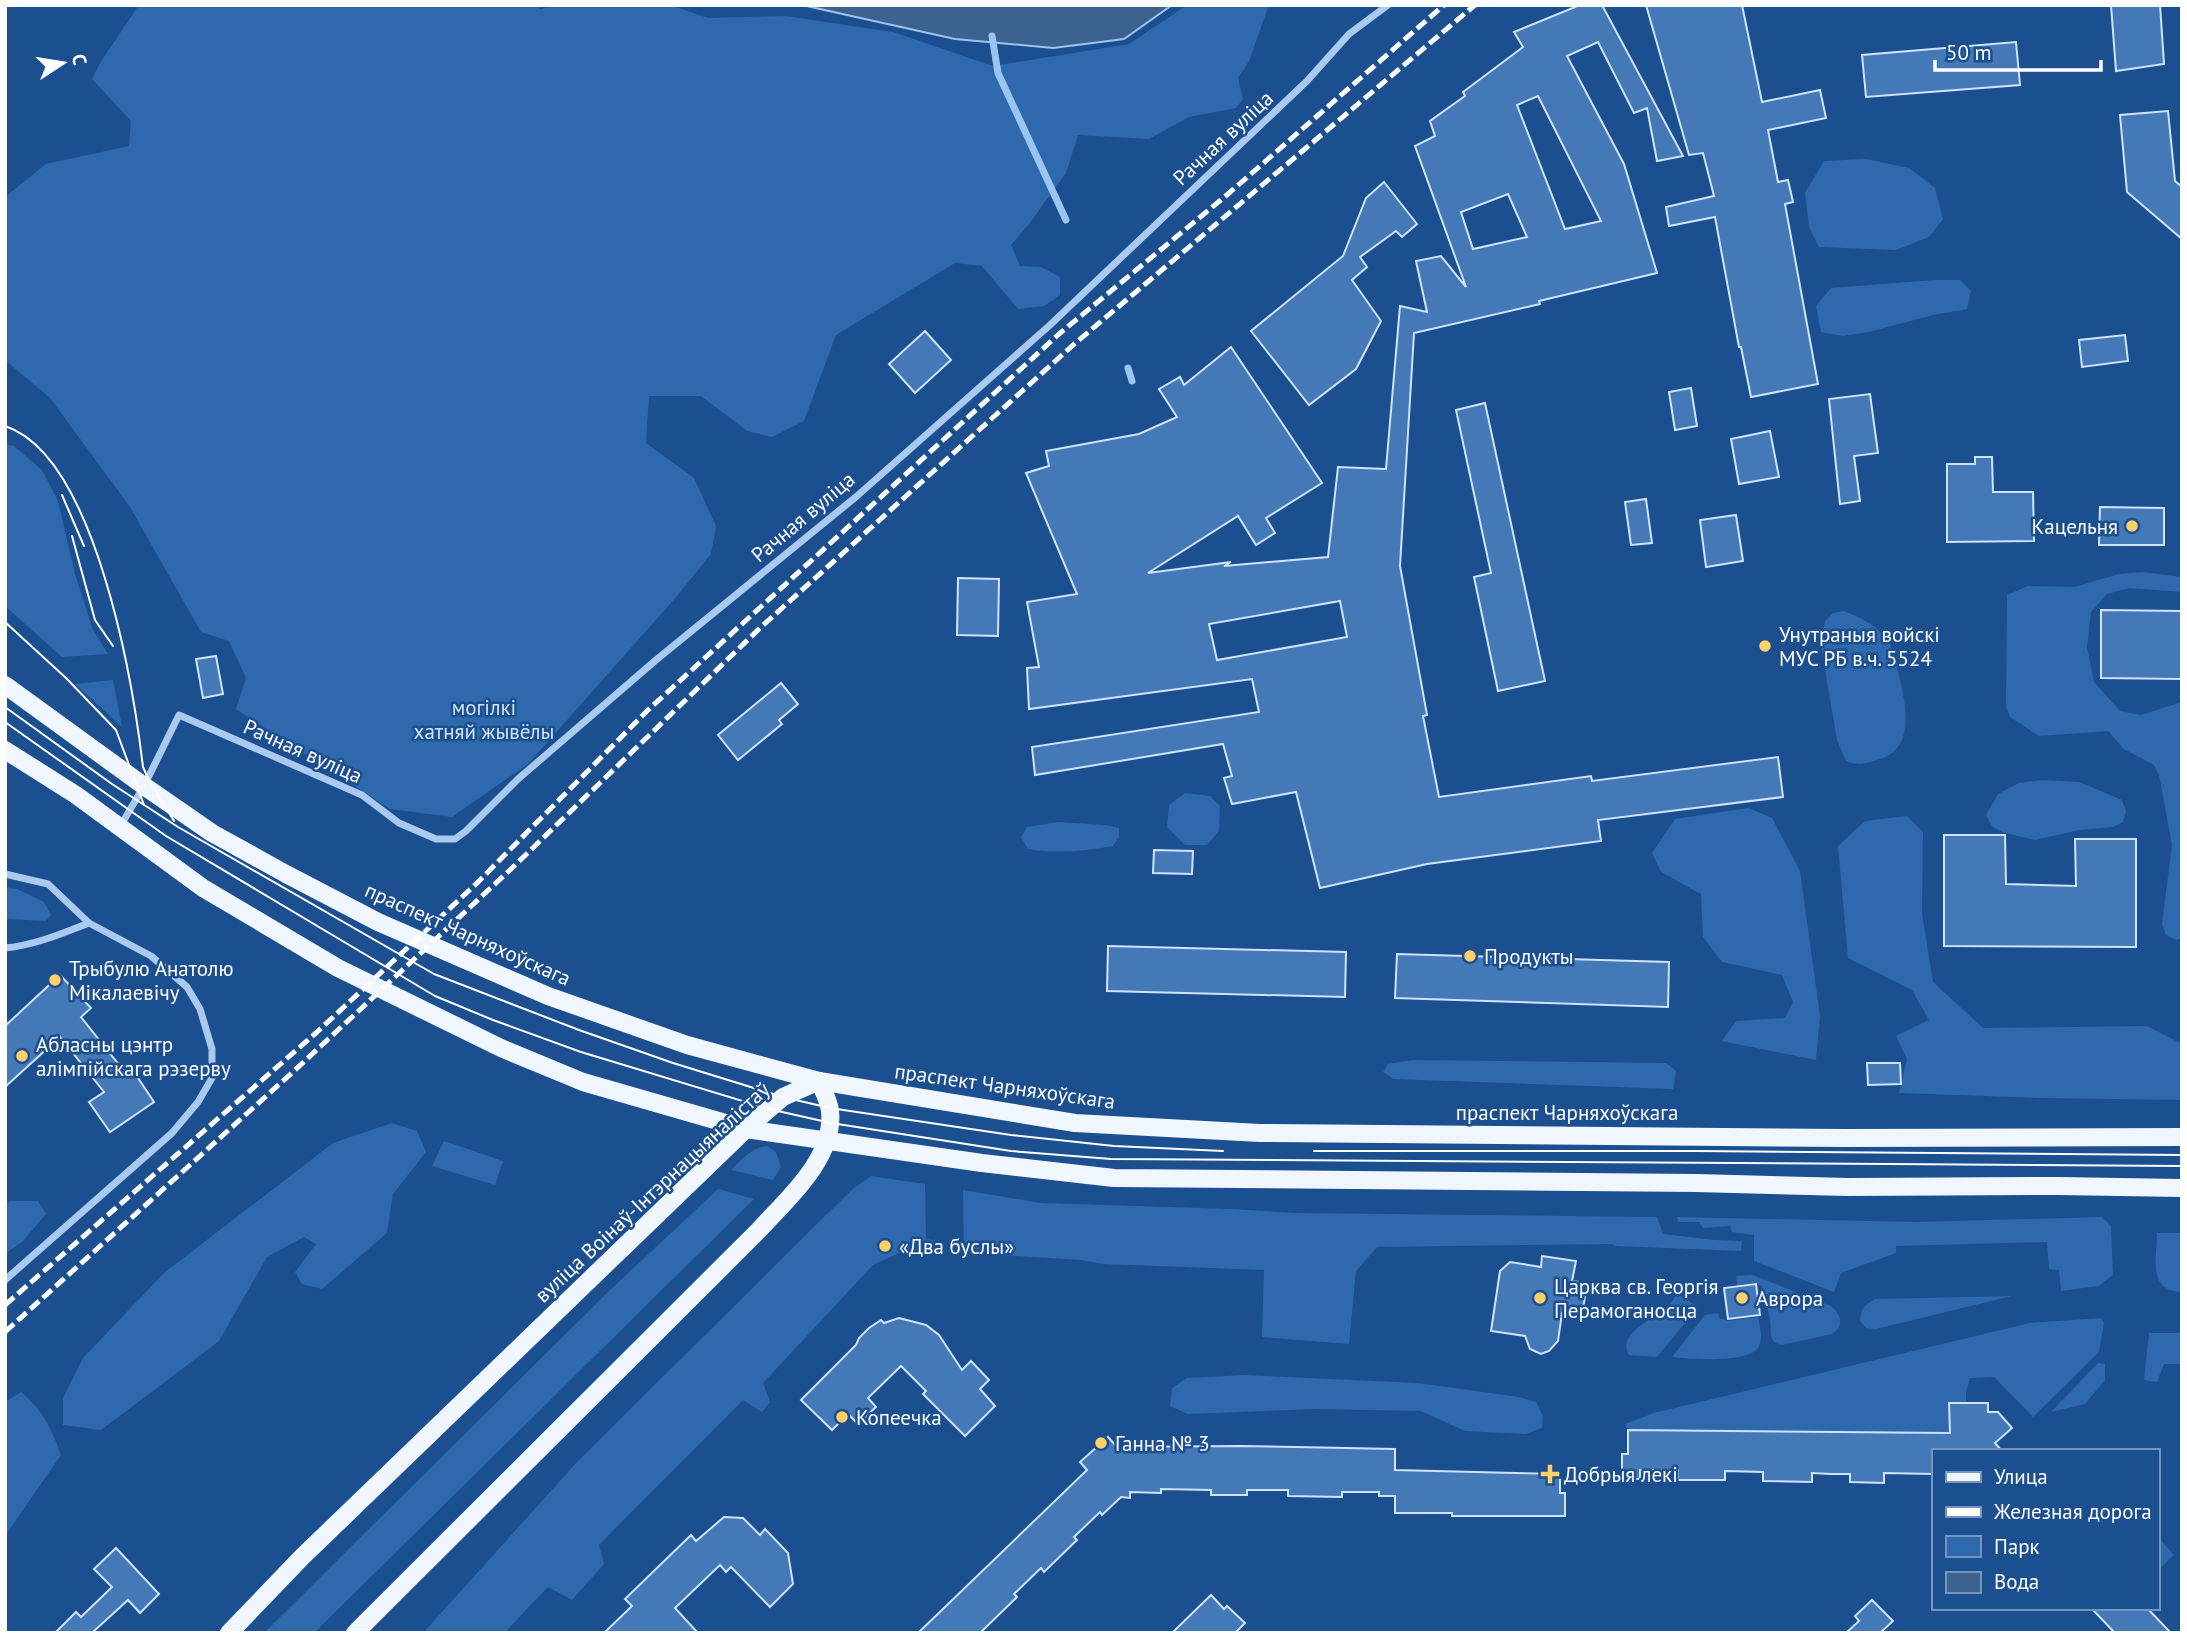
<svg xmlns="http://www.w3.org/2000/svg" width="2187" height="1638" font-family="'PT Sans',sans-serif">
	<style>
		.green { fill: #2e69ad }
		.water { fill: #3c6290; stroke: #9cc4f0; stroke-width: 2 }
		.lines { fill: none; stroke-linecap: round; stroke-linejoin: round }
		.stream { stroke: #9cc4f0; stroke-width: 7 }
		.building { fill: #4478b7; stroke: #cfe3fa; stroke-width: 2; fill-rule: evenodd }
		.minor { stroke: #a9c9ee; stroke-width: 7 }
		.primary { stroke: #f0f6ff; stroke-width: 18 }
		.tram { stroke: #fff; stroke-width: 2 }
		.rail { stroke: #fff; stroke-width: 5; stroke-dasharray: 12 5; stroke-linecap: butt }
		.poi-dot { fill: #ffd166; stroke: #1b4f8f; stroke-width: 2.5 }
		.labels { text-anchor: middle; dominant-baseline: central; stroke-width: 5; stroke-linejoin: round; paint-order: stroke }
		.street-label { font-size: 21px; fill: #fff; stroke: #1b4f8f }
		.poi-label { font-size: 21px; fill: #fff; stroke: #1b4f8f; text-anchor: start }
		.park-label { font-size: 21px; fill: #cfe3fa; stroke: #1b4f8f }
	</style>
	<rect width="100%" height="100%" fill="#1b4f8f"/>
	<g class="green">
		<path d="M139,5H537L540,9L562,5H670L708,18L786,16L893,32L993,66L1129,44L1187,5H1269L1249,61L1238,78L1243,99L1236,108L1189,117L1149,139L1078,135L1066,173L1029,224L1011,245L1020,266L1041,267L1060,277V295L1044,306L1018,309L982,266L955,263L836,335L804,421L772,437L747,431L701,396H649L646,443L694,478L716,526L711,554L677,596L528,764L452,817L390,809L236,709L246,678L229,641L201,632L130,507L50,398L5,360V197L46,164L129,146L131,121L92,79L100,63Z"/>
		<path d="M1866,159L1909,168L1935,188L1943,219L1929,237L1896,250L1819,247L1809,227L1805,193L1824,161Z"/>
		<path d="M1934,280H1960L1971,291L1967,309L1933,315L1869,332L1843,336L1821,332L1816,306L1831,288Z"/>
		<path d="M5,444L14,446L42,470L58,501L75,574L93,630L108,654L62,657L5,606Z"/>
		<path d="M2142,572L2182,577V592L2129,588L2107,594L2091,612L2087,647L2094,682L2120,711L2141,715L2182,702V938L2176,940L2166,935L2162,924L2172,845L2159,775L2154,765L2124,749L2108,731L2039,736L2010,717L2006,707L2007,595L2028,586L2074,587L2119,574Z"/>
		<path d="M1844,611C1860,618 1874,623 1885,637C1893,646 1895,660 1898,672C1906,702 1917,751 1877,760C1864,764 1859,766 1846,761L1837,740L1821,646L1825,621L1833,613Z"/>
		<path d="M113,680L122,727L75,684Z"/>
		<path d="M2042,780L2079,782L2122,800L2126,811L2123,822L2113,827L2079,830L2035,840L2002,832L1992,826L1986,815L1998,794L2019,783Z"/>
		<path d="M1185,793L1210,796L1220,806L1219,831L1207,845H1185L1167,827L1169,805Z"/>
		<path d="M1749,808L1772,818L1800,871L1820,1016L1816,1060L1722,1041L1736,1021L1785,1018L1793,1002L1782,975L1722,962L1703,937L1701,894L1661,872L1652,853L1675,819Z"/>
		<path d="M1907,816L1923,832L1922,913L1933,982L1983,1028L2147,1026L2182,1044V1100L2041,1098L1899,1093L1907,1059L1896,1036L1929,1020L1912,990L1848,958L1838,846L1865,821Z"/>
		<path d="M1058,822L1105,825L1119,828V837L1113,846C1085,851 1057,854 1028,849L1021,837L1027,827Z"/>
		<path d="M5,887L17,889L44,902L51,915L46,921L5,919Z"/>
		<path d="M1412,1060L1666,1063L1676,1071L1673,1089L1393,1079L1383,1072L1388,1064Z"/>
		<path d="M392,1123L417,1131L426,1152L393,1194L387,1233L322,1289L302,1284L295,1272L316,1244L304,1237L267,1257L219,1341L101,1430L63,1425V1398L83,1358L165,1272L333,1143Z"/>
		<path d="M444,1141L503,1161L495,1185L432,1166Z"/>
		<path d="M767,1146L776,1152L781,1167L773,1180L731,1170C743,1158 751,1148 767,1146Z"/>
		<path d="M871,1176L925,1184L926,1239L944,1242V1252L918,1250L899,1253L873,1265L763,1383L770,1402L762,1412L743,1400L599,1545L604,1564L572,1600L548,1587L504,1633H423L577,1462L826,1215L854,1188Z"/>
		<path d="M718,1189L754,1199L314,1633H264L609,1291Z"/>
		<path d="M963,1190L1041,1203L1233,1209L1294,1213L1657,1217L1663,1234L1715,1240L1742,1241L1741,1251L1615,1246L1612,1244L1377,1247L1356,1271L1349,1344L1262,1337L1264,1270L1103,1264L1081,1260L964,1253Z"/>
		<path d="M10,1201H38L46,1214L22,1242L5,1254V1204Z"/>
		<path d="M1677,1217L1917,1222L2102,1217L2111,1226L2113,1275L2098,1286L2061,1291L2059,1270L2049,1269L2047,1242L1896,1246V1253L1841,1273L1834,1292L1754,1261V1235L1732,1232L1730,1226L1703,1228L1699,1222H1678Z"/>
		<path d="M2157,1233H2182V1292C2147,1291 2157,1258 2157,1233Z"/>
		<path d="M1753,1275L1831,1306C1841,1315 1845,1325 1832,1334L1782,1345L1775,1343L1771,1337L1770,1319L1762,1286L1756,1284L1737,1286L1736,1276Z"/>
		<path d="M1677,1293L1698,1307L1657,1357L1629,1355C1617,1334 1649,1322 1663,1311C1670,1306 1673,1300 1677,1293Z"/>
		<path d="M2012,1296L1876,1329L1866,1328L1860,1321C1860,1309 1865,1305 1875,1299Z"/>
		<path d="M1718,1313L1719,1318L1728,1321L1758,1317C1760,1326 1763,1337 1759,1346C1752,1364 1689,1359 1672,1357L1705,1315Z"/>
		<path d="M2101,1318L2104,1323L2099,1352L2033,1417L1994,1377L1970,1378L1966,1392V1403H1949L1950,1433L1875,1432V1441L1702,1430H1628L1625,1424L1654,1413L2030,1323Z"/>
		<path d="M2149,1333H2182V1364H2164L2157,1382L2144,1380Z"/>
		<path d="M2098,1363L2105,1364V1380L2085,1404L2051,1412Z"/>
		<path d="M1244,1375L1418,1383L1519,1397L1536,1402L1543,1416L1542,1428L1526,1434L1465,1431L1421,1411L1314,1409L1188,1414L1170,1406L1172,1388L1187,1378Z"/>
		<path d="M21,1392C42,1409 52,1430 61,1455L5,1536V1402Z"/>
		<path d="M2157,1536L2174,1555L2157,1571Z"/>
	</g>
	<path class="water" d="M802,5H1172L1124,39L1053,48L955,39Z"/>
	<g class="lines">
		<g class="stream">
			<path d="M992,36L998,73L1066,220"/>
			<path d="M1128,368L1132,381"/>
		</g>
	</g>
	<g class="building">
		<path d="M1580,5H1602L1683,156L1657,161L1647,108L1634,113L1598,42L1567,56L1624,164L1657,273L1539,301L1540,304L1414,333L1400,566L1427,715L1423,716L1439,797L1591,776L1592,781L1778,757L1783,797L1598,820L1601,841L1427,864L1320,888L1296,792L1232,804L1224,778L1232,776L1223,744L1035,775L1032,747L1259,712L1252,679L1029,709L1027,668L1039,667L1027,602L1077,594L1026,473L1049,466L1046,451L1139,434L1177,417L1159,389L1180,377L1184,385L1231,347L1322,483L1266,518L1275,533L1256,545L1238,516L1148,573L1231,562L1224,566L1328,557L1338,467L1386,469L1400,306L1427,312L1416,261L1441,256L1466,287L1415,146L1435,136L1430,121L1465,96L1463,92L1523,47L1514,32ZM1538,96L1601,221L1565,229L1517,105ZM1508,194L1527,237L1473,249L1461,212ZM1340,601L1347,637L1217,660L1209,624Z"/>
		<path d="M1646,5H1742L1762,102L1820,90L1826,118L1768,130L1778,182L1788,180L1793,202L1785,204L1818,384L1751,397L1741,347H1739L1715,217L1669,226L1666,207L1714,196L1703,153L1689,155Z"/>
		<path d="M2111,5H2160L2164,64L2116,71Z"/>
		<path d="M2016,42L2020,85L1866,97L1862,55Z"/>
		<path d="M2168,111L2175,181L2182,187V239L2127,192L2120,115Z"/>
		<path d="M1384,182L1417,224L1402,237L1396,231L1360,257L1367,267L1352,280L1381,321L1356,369L1309,405L1251,331L1343,256L1366,198Z"/>
		<path d="M925,331L951,360L915,393L889,364Z"/>
		<path d="M2125,335L2128,361L2082,367L2079,340Z"/>
		<path d="M1691,388L1697,426L1675,430L1669,392Z"/>
		<path d="M1870,394L1878,453L1854,456L1860,501L1840,504L1829,399Z"/>
		<path d="M1485,403L1545,681L1498,691L1474,577L1491,573L1456,410Z"/>
		<path d="M1770,431L1779,477L1739,484L1731,439Z"/>
		<path d="M1975,457H1992L1993,492H2033L2034,541L1947,542V464H1975Z"/>
		<path d="M1646,499L1652,543L1631,545L1625,502Z"/>
		<path d="M2100,507L2164,508V545H2099Z"/>
		<path d="M1736,515L1743,561L1706,567L1700,520Z"/>
		<path d="M958,578L999,579L998,636L957,635Z"/>
		<path d="M2101,610L2182,611V679L2101,678Z"/>
		<path d="M216,656L223,694L203,698L196,659Z"/>
		<path d="M781,683L798,704L779,720L782,724L738,760L718,735Z"/>
		<path d="M1944,835H2005L2006,884L2076,886L2075,839H2136V947L1944,946Z"/>
		<path d="M1154,850L1193,851L1192,874L1153,873Z"/>
		<path d="M1108,946L1346,952L1345,997L1107,991Z"/>
		<path d="M1397,954L1669,962L1668,1007L1395,998Z"/>
		<path d="M60,975L91,1008L81,1017L128,1076L134,1072L154,1102L110,1132L89,1102L104,1092L60,1037L5,1087V1026Z"/>
		<path d="M1867,1063H1900L1901,1084L1868,1085Z"/>
		<path d="M1542,1256L1576,1261L1572,1281L1587,1283L1582,1316L1562,1313L1558,1341L1549,1351L1541,1354L1530,1349L1525,1336L1491,1331L1500,1271L1510,1262L1541,1267Z"/>
		<path d="M1756,1284L1760,1315L1728,1319L1724,1288Z"/>
		<path d="M899,1318L926,1325L939,1335L962,1370L971,1361L989,1380L980,1389L995,1406L965,1436L923,1394L926,1391L901,1366L868,1398L876,1407L858,1424L848,1414L832,1430L801,1400L856,1345L859,1338L869,1328L881,1320L884,1323Z"/>
		<path d="M1949,1403H1988V1412H1998L2012,1428L1995,1443L2002,1451H1933V1474L1884,1473V1483L1850,1482V1474H1831L1812,1473V1482L1763,1481V1472L1725,1471V1480H1678V1470H1640V1479H1622V1454H1628V1430L1950,1433Z"/>
		<path d="M1108,1437L1117,1447L1241,1446L1395,1449V1470L1560,1474V1493H1565V1516H1452V1513H1395V1496H1379V1492H1342V1497L1288,1496V1490H1247V1495H1211V1490L1161,1489V1493L1130,1492V1498L1121,1497L1102,1515L1100,1512L1074,1537L1077,1540L1044,1572L1041,1568L1014,1594L1017,1597L980,1633H918L1087,1470L1080,1462Z"/>
		<path d="M724,1517L743,1518L760,1535L765,1529L788,1553L793,1584L770,1607L731,1567L726,1572L720,1565L675,1608L698,1633H604L632,1606L625,1599L691,1535L696,1541Z"/>
		<path d="M116,1548L159,1594L140,1613L128,1600L94,1631L96,1633H55L76,1612L81,1617L112,1587L94,1569Z"/>
		<path d="M1211,1595L1224,1609L1227,1606L1245,1623L1235,1633H1172Z"/>
		<path d="M1872,1600L1893,1621L1880,1633H1846L1859,1621L1855,1616Z"/>
		<path d="M2091,1608H2147L2171,1633H2115Z"/>
	</g>
	<g class="lines">
		<g class="minor">
			<path d="M121,825L144,786L179,715L362,795L399,823L436,839H455L466,831L518,779L656,660L857,496L1050,325L1307,81L1349,34L1388,5"/>
			<path d="M5,874L48,884L89,923L151,956L187,987L200,1009L212,1049V1078L198,1102L172,1133L5,1280"/>
			<path d="M5,948C35,945 61,934 89,923"/>
		</g>
		<g class="primary">
			<path d="M5,685L144,786L212,833L286,874L378,922L548,996L687,1045L819,1081L1075,1123L1260,1133L1846,1138L2182,1137"/>
			<path d="M5,750L76,795L203,888L338,968L501,1048L583,1082L746,1129L982,1163L1114,1178L1696,1183L1848,1187L2058,1186L2182,1188"/>
			<path d="M229,1633L302,1557L746,1129L783,1097L819,1081"/>
			<path d="M355,1633L759,1230C788,1198 835,1158 830,1111C829,1101 823,1090 819,1081"/>
		</g>
		<g class="tram">
			<path d="M5,426C96,456 133,683 143,767L148,778L174,821"/>
			<path d="M62,495L84,546"/>
			<path d="M72,536L95,620L113,646"/>
			<path d="M5,622L66,678L116,730L144,805"/>
			<path d="M5,707L112,784L178,827L434,974L579,1030L673,1063L783,1097L830,1108L1011,1135L1114,1146L1223,1151"/>
			<path d="M5,722L166,836L435,996L493,1020L581,1052L769,1109L831,1123L1011,1151L1111,1159L2182,1166"/>
			<path d="M1314,1151H1696L2182,1155"/>
		</g>
		<g class="rail">
			<path d="M5,1305L317,1032L476,884L648,710L1059,334L1228,194L1444,5"/>
			<path d="M5,1332L294,1071L510,870L760,628L1072,346L1475,5"/>
		</g>
	</g>
	<g class="poi-dot">
		<circle cx="2132" cy="526" r="7"/>
		<circle cx="1765" cy="646" r="7"/>
		<circle cx="1470" cy="956" r="7"/>
		<circle cx="55" cy="980" r="7"/>
		<circle cx="22" cy="1056" r="7"/>
		<circle cx="885" cy="1246" r="7"/>
		<circle cx="1540" cy="1298" r="7"/>
		<circle cx="1742" cy="1298" r="7"/>
		<circle cx="842" cy="1417" r="7"/>
		<circle cx="1101" cy="1443" r="7"/>
		<path d="M1546.5 1463.5h7v7h7v7h-7v7h-7v-7h-7v-7h7z"/>
	</g>
	<g class="labels">
		<g class="street-label">
			<text transform="translate(1223 138) rotate(-43)">Рачная вуліца</text>
			<text transform="translate(803 517) rotate(-40)">Рачная вуліца</text>
			<text transform="translate(303 751) rotate(24)">Рачная вуліца</text>
			<text transform="translate(468 934) rotate(24)">праспект Чарняхоўскага</text>
			<text transform="translate(1005 1086) rotate(8)">праспект Чарняхоўскага</text>
			<text x="1567" y="1112">праспект Чарняхоўскага</text>
			<text transform="translate(652 1192) rotate(-43)">вуліца Воінаў-Інтэрнацыяналістаў</text>
		</g>
		<g class="poi-label">
			<text x="2118" y="526" text-anchor="end">Кацельня</text>
			<text x="1779" y="634">Унутраныя войскі<tspan x="1779" dy="24">МУС РБ в.ч. 5524</tspan></text>
			<text x="1484" y="956">Продукты</text>
			<text x="69" y="968">Трыбулю Анатолю<tspan x="69" dy="24">Мікалаевічу</tspan></text>
			<text x="36" y="1044">Абласны цэнтр<tspan x="36" dy="24">алімпійскага рэзерву</tspan></text>
			<text x="899" y="1246">«Два буслы»</text>
			<text x="1554" y="1286">Царква св. Георгія<tspan x="1554" dy="24">Перамоганосца</tspan></text>
			<text x="1756" y="1298">Аврора</text>
			<text x="856" y="1417">Копеечка</text>
			<text x="1115" y="1443">Ганна № 3</text>
			<text x="1564" y="1474">Добрыя лекі</text>
		</g>
		<g class="park-label">
			<text x="484" y="707">могілкі<tspan x="484" dy="24">хатняй жывёлы</tspan></text>
		</g>
	</g>
	<rect width="2187" height="1638" fill="none" stroke="#ffffff" stroke-width="14"/>
	<rect x="1932" y="1449" width="228" height="161" fill="#1b4f8f" stroke="#7695bc" stroke-width="2"/>
	<rect x="1946" y="1472" width="35" height="10" fill="#f0f6ff" stroke="#7695bc" stroke-width="2"/>
	<text x="1994" y="1484" font-size="21" fill="#ffffff">Улица</text>
	<rect x="1946" y="1507" width="35" height="10" fill="#ffffff" stroke="#7695bc" stroke-width="2"/>
	<text x="1994" y="1519" font-size="21" fill="#ffffff">Железная дорога</text>
	<rect x="1946" y="1536" width="35" height="21" fill="#2e69ad" stroke="#7695bc" stroke-width="2"/>
	<text x="1994" y="1554" font-size="21" fill="#ffffff">Парк</text>
	<rect x="1946" y="1572" width="35" height="21" fill="#3c6290" stroke="#7695bc" stroke-width="2"/>
	<text x="1994" y="1589" font-size="21" fill="#ffffff">Вода</text>
	<g transform="translate(63 63) rotate(78)" stroke="#1b4f8f" stroke-width="5" paint-order="stroke">
	<path d="M0-5L12 26L0 18L-12 26Z" fill="#ffffff"/>
	<text y="-10" font-size="19" font-weight="bold" text-anchor="middle" fill="#ffffff">С</text>
	</g>
	<path d="M1935 60v10h166v-10" fill="none" stroke="#ffffff" stroke-width="3.5"/>
	<text x="1946" y="60" font-size="21" fill="#ffffff" stroke="#1b4f8f" stroke-width="5" paint-order="stroke">50 m</text>
</svg>
